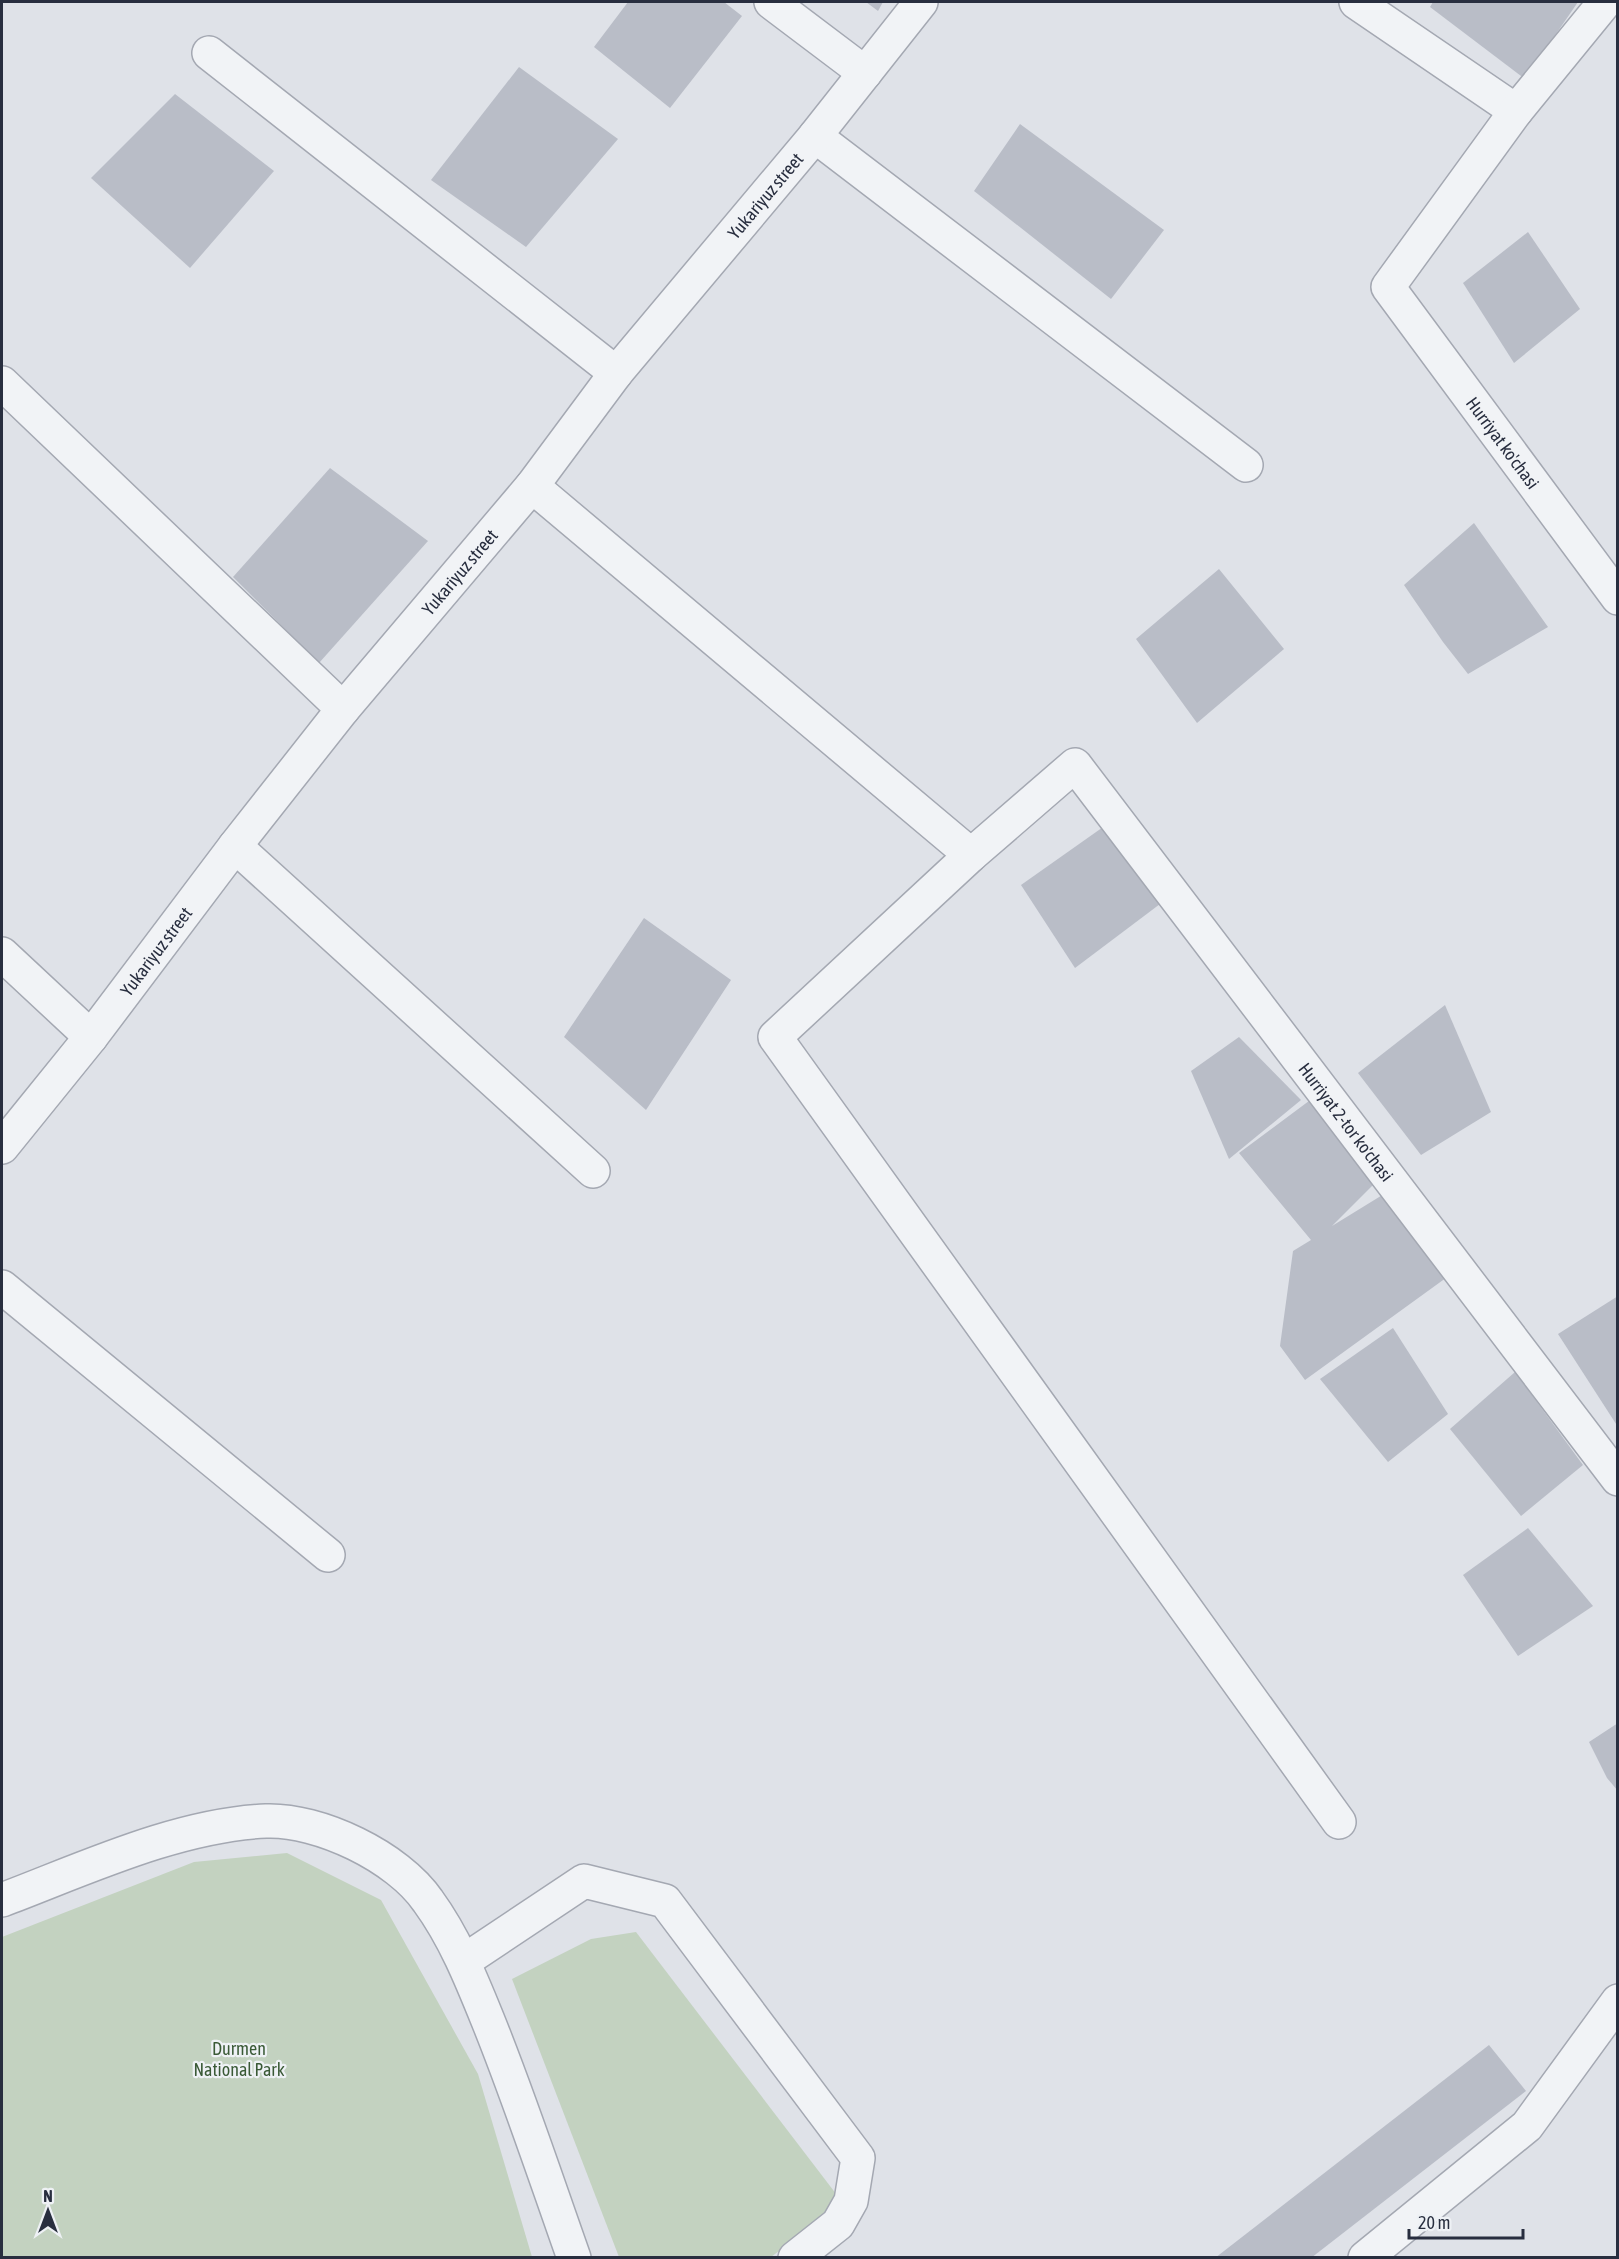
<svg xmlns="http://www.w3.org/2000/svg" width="1619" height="2259" font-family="'Asap Condensed',sans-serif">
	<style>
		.green { fill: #c3d2c0 }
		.building { fill: #b9bdc7 }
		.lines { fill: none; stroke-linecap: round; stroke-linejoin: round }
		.minor-casing { stroke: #a4a8b2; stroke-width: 36 }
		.minor { stroke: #f1f3f6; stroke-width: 33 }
		.labels { text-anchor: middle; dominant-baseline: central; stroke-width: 4.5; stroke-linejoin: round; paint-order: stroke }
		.street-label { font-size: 18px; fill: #282e3f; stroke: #eef1f5 }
		.park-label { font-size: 18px; fill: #3a5a36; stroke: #eef1f5 }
	</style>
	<rect width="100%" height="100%" fill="#dfe2e8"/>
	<g class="green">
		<path d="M287,1853L381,1900L478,2074L532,2257H2V1937L194,1862Z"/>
		<path d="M636,1932L843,2203L771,2257H619L512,1979L591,1939Z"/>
	</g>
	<g class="building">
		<path d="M628,2H724L742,16L670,108L594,47Z"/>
		<path d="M866,2H883L878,11Z"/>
		<path d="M1433,2H1578L1525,79L1430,7Z"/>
		<path d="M519,67L618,139L526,247L431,180Z"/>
		<path d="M175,94L274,171L190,268L91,178Z"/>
		<path d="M1020,124L1164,230L1111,299L974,191Z"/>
		<path d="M1528,232L1580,309L1514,363L1463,283Z"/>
		<path d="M330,468L428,541L319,663L233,577Z"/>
		<path d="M1474,523L1548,627L1468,674L1443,642L1404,585Z"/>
		<path d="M1219,569L1284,649L1197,723L1136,639Z"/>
		<path d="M1106,825L1164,901L1075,968L1021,885Z"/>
		<path d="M644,918L731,980L646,1110L564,1037Z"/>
		<path d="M1445,1005L1491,1112L1421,1155L1358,1073Z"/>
		<path d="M1239,1037L1301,1100L1229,1159L1191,1071Z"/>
		<path d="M1317,1095L1376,1182L1332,1226L1384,1194L1450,1275L1305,1380L1280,1346L1293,1251L1311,1240L1239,1153Z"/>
		<path d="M1618,1296V1427L1558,1334Z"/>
		<path d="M1393,1328L1448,1414L1388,1462L1320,1379Z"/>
		<path d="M1515,1372L1583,1465L1521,1516L1450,1429Z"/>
		<path d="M1528,1528L1593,1606L1518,1656L1463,1575Z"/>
		<path d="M1618,1723V1791L1607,1778L1589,1742Z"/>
		<path d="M1489,2045L1526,2091L1311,2258H1215Z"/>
	</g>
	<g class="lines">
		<defs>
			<g id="minor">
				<path d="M771,2L865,73"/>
				<path d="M1356,2L1516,111"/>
				<path id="s1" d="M1605,2L1516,111L1388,287L1618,598"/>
				<path d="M209,53L616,373"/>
				<path d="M815,136L1246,465"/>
				<path d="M2,383L343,709"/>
				<path d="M532,486L971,855"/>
				<path d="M235,846L593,1171"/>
				<path d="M2,954L91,1037"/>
				<path id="s2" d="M2,1147L91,1037L235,846L343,709L532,486L616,373L815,136L921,2"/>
				<path d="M2,1287L328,1555"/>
				<path id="s3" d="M1339,1822L775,1037L971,855L1075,765L1618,1479"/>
				<path d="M2,1900C84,1869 177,1825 266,1821C319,1819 398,1857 428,1901C455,1938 472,1981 489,2023C520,2100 546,2179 574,2258"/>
				<path d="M464,1961L584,1881L665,1901L858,2158L851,2201L838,2224L795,2258"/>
				<path d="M1365,2258L1527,2126L1618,2001"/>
			</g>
		</defs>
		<use href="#minor" class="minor-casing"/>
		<use href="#minor" class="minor"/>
	</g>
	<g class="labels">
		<g class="street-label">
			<text stroke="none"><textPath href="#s2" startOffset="1220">Yukariyuz street</textPath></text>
			<text stroke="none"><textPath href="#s1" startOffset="552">Hurriyat ko'chasi</textPath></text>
			<text stroke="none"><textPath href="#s2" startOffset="735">Yukariyuz street</textPath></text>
			<text stroke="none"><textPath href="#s2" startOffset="249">Yukariyuz street</textPath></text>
			<text stroke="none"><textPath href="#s3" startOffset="1820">Hurriyat 2-tor ko'chasi</textPath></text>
		</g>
		<g class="park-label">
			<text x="239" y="2048">Durmen<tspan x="239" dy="21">National Park</tspan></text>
		</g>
	</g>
	<rect width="1619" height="2259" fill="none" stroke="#282e3f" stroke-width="6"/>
	<g transform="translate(48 2211)" stroke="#eef1f5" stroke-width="4.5" paint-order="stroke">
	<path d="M0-4.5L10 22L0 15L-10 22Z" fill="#282e3f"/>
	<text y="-9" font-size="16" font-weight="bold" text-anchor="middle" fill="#282e3f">N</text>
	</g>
	<path d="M1409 2229v9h114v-9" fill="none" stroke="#282e3f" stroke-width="3"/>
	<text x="1418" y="2229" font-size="18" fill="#282e3f" stroke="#eef1f5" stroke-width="4.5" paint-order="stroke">20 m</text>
</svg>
